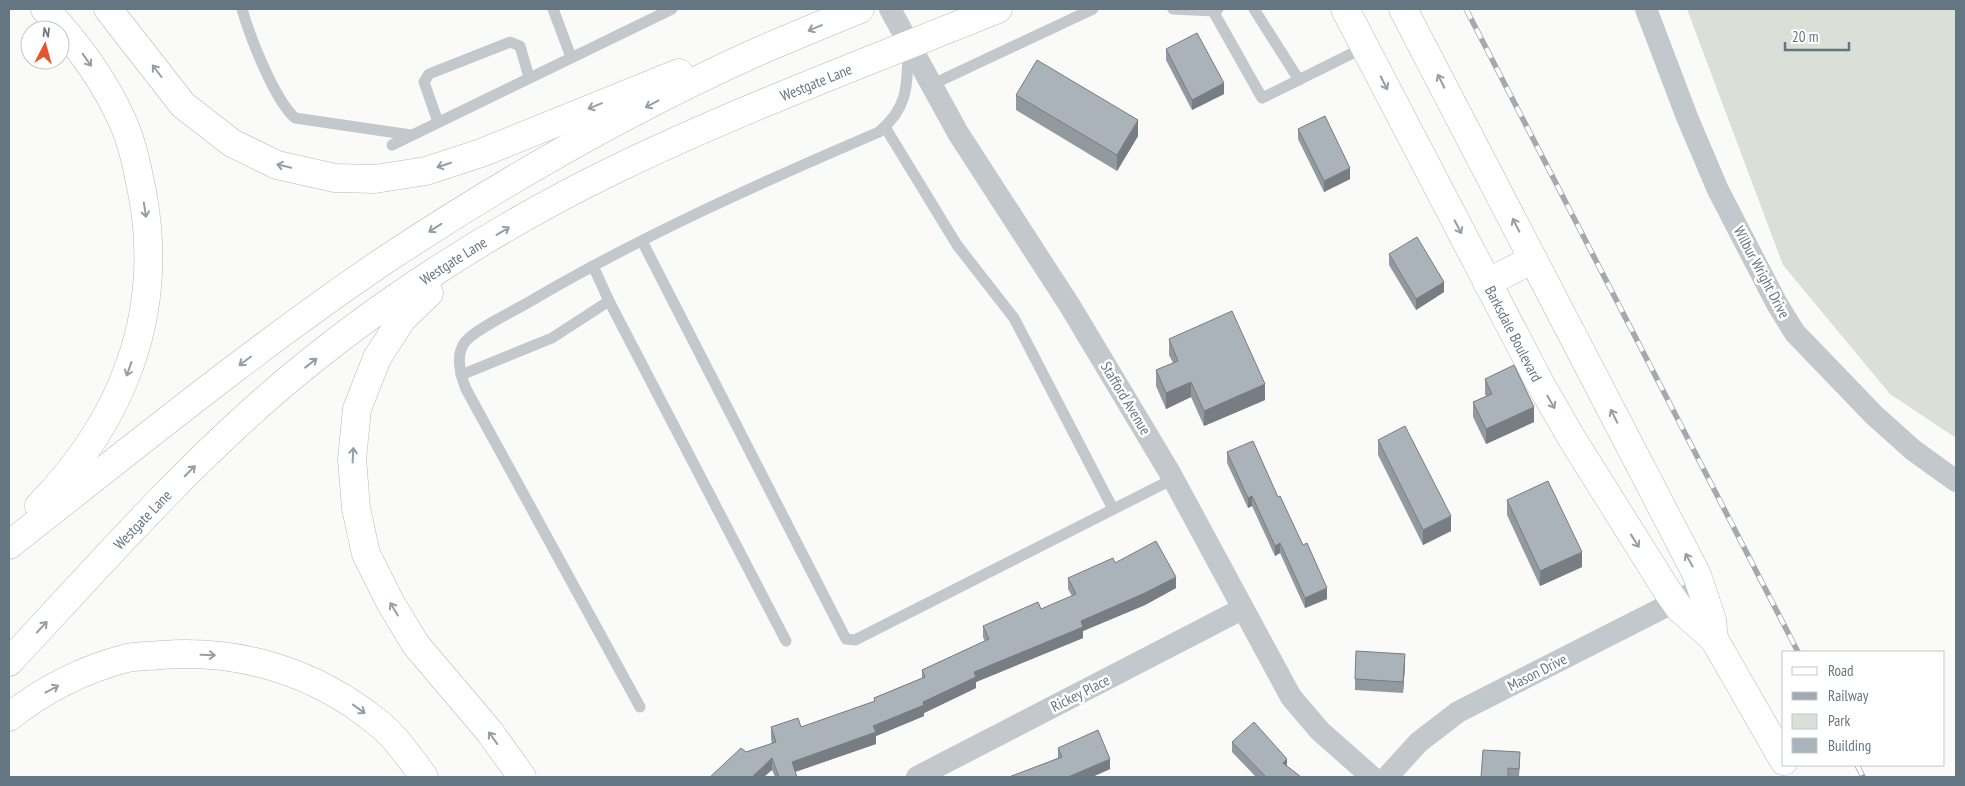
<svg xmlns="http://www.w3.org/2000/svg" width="1965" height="786" font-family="'PT Sans Narrow',sans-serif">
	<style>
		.green { fill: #dadfd7 }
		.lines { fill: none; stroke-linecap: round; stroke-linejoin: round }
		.secondary-casing { stroke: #b3babf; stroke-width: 29 }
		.primary-casing { stroke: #b5babe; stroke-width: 29 }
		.service { stroke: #c3c8cc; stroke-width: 11 }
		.minor { stroke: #c3c8cc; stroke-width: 22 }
		.secondary { stroke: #fff; stroke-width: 28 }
		.primary { stroke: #fff; stroke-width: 28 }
		.rail-casing { stroke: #a2aab0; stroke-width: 5.5 }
		.rail { stroke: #fff; stroke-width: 4; stroke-dasharray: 11; stroke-linecap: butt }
		.wall { fill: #929a9f }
		.shaded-wall { fill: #777d82 }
		.building { fill: #aab3b9; stroke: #777d82 }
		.oneway { stroke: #939fa8 }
		.labels { text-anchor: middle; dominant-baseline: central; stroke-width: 5; stroke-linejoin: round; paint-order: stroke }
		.street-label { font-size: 15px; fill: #657683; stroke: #fff }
	</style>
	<rect width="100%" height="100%" fill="#fafaf8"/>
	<path class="green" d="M1687,9H1956V438L1890,394L1783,265Z"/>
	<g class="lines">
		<defs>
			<g id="secondary">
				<path d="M108,9L183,105L232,143L277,165L335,178L375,179L426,171L481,153L679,73"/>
				<path d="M429,293L402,319L377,358L357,409L352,459L356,508L366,554L390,602L416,645L489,731L522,777"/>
				<path d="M39,506C122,421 164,316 143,197C138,171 133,144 122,120C103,78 76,42 45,9"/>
				<path d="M9,545C133,448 255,348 385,260C503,182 628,110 757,52C791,37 826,23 860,9"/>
				<path id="s1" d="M9,662C95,570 179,474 275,391C375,305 495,228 614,170C738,110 869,61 998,9"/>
				<path d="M9,717C43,690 85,669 127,658C138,656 151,656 161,655C241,649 315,672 377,722C396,737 410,758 424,777"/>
			</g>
			<g id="primary">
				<path id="s2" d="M1345,9L1541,385L1571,437L1668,592L1680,609L1714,639L1784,761"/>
				<path d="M1403,9L1697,575L1712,620L1714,639"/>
				<path d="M1487,283L1533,259"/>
			</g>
		</defs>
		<use href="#secondary" class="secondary-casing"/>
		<use href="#primary" class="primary-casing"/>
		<g class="service">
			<path d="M242,9C250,37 274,99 295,118L411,135"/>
			<path d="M553,9L571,57"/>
			<path d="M1173,9L1213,11"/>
			<path d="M1218,9L1213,11L1262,98L1365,47"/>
			<path d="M1254,9L1299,80"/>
			<path d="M931,85L1093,9"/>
			<path d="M438,122L424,82L429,74L510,42L520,46L529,77"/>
			<path d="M885,127L957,245L1014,318L1113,509"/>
			<path d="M392,145L672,9"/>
			<path d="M642,241L846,639L855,640L1173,479"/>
			<path d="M609,301L786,641"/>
			<path d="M461,375L552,338L609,301L593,266"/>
			<path d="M640,707L466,389C460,374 455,355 465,342C475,329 514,311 529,302C641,236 760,183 879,132C909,107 907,85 908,49"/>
		</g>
		<g class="minor">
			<path d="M890,9L958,133L1070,306L1170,473L1291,697L1320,731L1372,777"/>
			<path d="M1646,9L1687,117L1718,190L1777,304L1795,333L1874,415L1913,450L1956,481"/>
			<path d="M917,777L1242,609"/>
			<path d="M1387,777L1419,742L1458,712L1702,588"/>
		</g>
		<use href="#secondary" class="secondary"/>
		<use href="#primary" class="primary"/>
		<defs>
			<g id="rail">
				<path d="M1466,9L1798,652"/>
				<path d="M1857,765L1863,777"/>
			</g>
		</defs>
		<use href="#rail" class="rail-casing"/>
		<use href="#rail" class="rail"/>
	</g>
	<g class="wall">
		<path d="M1166,49L1224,94L1192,110L1166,60Z"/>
		<path d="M1016,95L1138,136L1117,171L1016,110Z"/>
		<path d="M1298,129L1350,179L1324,192L1298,139Z"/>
		<path d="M1389,254L1444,292L1416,310L1389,265Z"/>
		<path d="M1169,339L1265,400L1204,426L1191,397L1166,409L1156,386V370L1173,363L1169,355Z"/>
		<path d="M1485,379L1534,422L1486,444L1473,417V402L1486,396L1485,394Z"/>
		<path d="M1378,440L1451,531L1423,545L1378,455Z"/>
		<path d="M1227,452L1278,497L1327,599L1305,608L1280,553L1275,556L1252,506L1248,508L1227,463Z"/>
		<path d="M1507,500L1582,567L1540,586L1507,515Z"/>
		<path d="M1115,563L1176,588L1145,605L1083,631V638L976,682V688L924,713V716L876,736V744L795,772L797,777H775L772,770L746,752L772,744L771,739V727H801L874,702V698L922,678V670L985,641L983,637V626L1041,609L1072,596L1068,589V578Z"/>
		<path d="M1405,665L1403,693L1355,690V679Z"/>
		<path d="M1232,742L1287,766L1301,777H1256L1232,752Z"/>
		<path d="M1058,748L1110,769L1092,777H1009L1058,758Z"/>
		<path d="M1520,763L1519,777H1481Z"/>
	</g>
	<g class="shaded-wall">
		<path d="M1224,83V94L1192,110V100Z"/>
		<path d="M1138,120V136L1117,171V155Z"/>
		<path d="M1350,168V179L1324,192V181Z"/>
		<path d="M1444,282V292L1416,310V299Z"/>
		<path d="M1191,382V397L1166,409V393Z"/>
		<path d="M1265,384V400L1204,426V411Z"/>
		<path d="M1534,407V422L1486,444V429Z"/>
		<path d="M1252,496V506L1248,508V498Z"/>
		<path d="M1451,516V531L1423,545V530Z"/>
		<path d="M1280,543V553L1275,556V546Z"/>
		<path d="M1582,552V567L1540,586V571Z"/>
		<path d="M1176,577V588L1145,605L1083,631V638L976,682V688L924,713V716L876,736V744L792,773V762L873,726L923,702L974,672L1081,621Z"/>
		<path d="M1327,588V599L1305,608V598Z"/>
		<path d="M1405,654V665L1403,693V682Z"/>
		<path d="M772,758V770L764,777H752Z"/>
		<path d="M1110,759V769L1092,777H1068Z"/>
		<path d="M1287,759V770L1283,763Z"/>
	</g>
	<g class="building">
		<path d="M1197,33L1224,83L1192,100L1166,49Z"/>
		<path d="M1037,60L1138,120L1117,155L1016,95Z"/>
		<path d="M1325,116L1350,168L1324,181L1298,129Z"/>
		<path d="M1417,237L1444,282L1416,299L1389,254Z"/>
		<path d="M1232,311L1265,384L1204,411L1191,382L1166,393L1156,370L1178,361L1169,339Z"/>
		<path d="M1514,365L1534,407L1486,429L1473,402L1492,394L1485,379Z"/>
		<path d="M1405,426L1451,516L1423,530L1378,440Z"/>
		<path d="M1253,441L1278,497L1280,496L1303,545L1307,543L1327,588L1305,598L1280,543L1275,546L1252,496L1248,498L1227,452Z"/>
		<path d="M1548,481L1582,552L1540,571L1507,500Z"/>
		<path d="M1156,541L1176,577L1145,593L1081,621L1083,627L974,672L976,677L923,702L924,705L873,726L876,732L792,762L797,777H779L772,758L752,777H710L741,748L746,752L776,742L771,727L798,718L801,727L875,701L874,698L925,677L922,670L989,639L983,626L1038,602L1041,609L1076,594L1068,578L1113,558L1115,563Z"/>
		<path d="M1356,651L1405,654L1403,682L1355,679Z"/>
		<path d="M1254,722L1287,759L1283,763L1301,777H1266L1232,742Z"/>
		<path d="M1098,730L1110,759L1068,777H1009L1062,757L1058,748Z"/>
		<path d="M1483,750L1520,752L1519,769L1508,768V777H1481Z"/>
	</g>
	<defs><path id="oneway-shaft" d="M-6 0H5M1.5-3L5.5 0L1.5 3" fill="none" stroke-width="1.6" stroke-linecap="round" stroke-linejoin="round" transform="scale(1.25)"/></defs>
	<g class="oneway">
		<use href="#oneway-shaft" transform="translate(815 28) rotate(157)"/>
		<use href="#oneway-shaft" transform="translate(87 60) rotate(55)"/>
		<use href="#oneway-shaft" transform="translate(157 71) rotate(-127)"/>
		<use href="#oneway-shaft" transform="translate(1441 81) rotate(-117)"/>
		<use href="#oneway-shaft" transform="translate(1384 83) rotate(63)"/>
		<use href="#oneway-shaft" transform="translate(652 104) rotate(152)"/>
		<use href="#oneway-shaft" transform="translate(595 106) rotate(158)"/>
		<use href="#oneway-shaft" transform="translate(444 165) rotate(162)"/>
		<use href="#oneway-shaft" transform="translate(284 166) rotate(-167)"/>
		<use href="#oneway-shaft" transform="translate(145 210) rotate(81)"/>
		<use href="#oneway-shaft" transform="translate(1516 225) rotate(-117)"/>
		<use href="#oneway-shaft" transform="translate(1458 227) rotate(63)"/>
		<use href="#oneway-shaft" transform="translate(435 228) rotate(147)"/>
		<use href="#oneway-shaft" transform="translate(503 231) rotate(-31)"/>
		<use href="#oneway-shaft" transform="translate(245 361) rotate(143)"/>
		<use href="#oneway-shaft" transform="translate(311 363) rotate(-38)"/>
		<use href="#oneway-shaft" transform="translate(129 369) rotate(109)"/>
		<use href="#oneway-shaft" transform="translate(1551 402) rotate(60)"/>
		<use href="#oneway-shaft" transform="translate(1614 416) rotate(-117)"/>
		<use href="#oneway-shaft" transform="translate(353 455) rotate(-87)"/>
		<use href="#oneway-shaft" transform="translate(190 471) rotate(-45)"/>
		<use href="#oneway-shaft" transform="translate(1635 541) rotate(58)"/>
		<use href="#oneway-shaft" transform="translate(1689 560) rotate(-119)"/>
		<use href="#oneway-shaft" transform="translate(394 609) rotate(-121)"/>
		<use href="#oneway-shaft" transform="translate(42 627) rotate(-47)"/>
		<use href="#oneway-shaft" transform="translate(208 655) rotate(2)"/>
		<use href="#oneway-shaft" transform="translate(52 689) rotate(-28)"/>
		<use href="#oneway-shaft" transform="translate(359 709) rotate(36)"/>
		<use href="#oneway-shaft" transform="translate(493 738) rotate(-126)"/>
	</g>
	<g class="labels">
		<g class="street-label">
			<text stroke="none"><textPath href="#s1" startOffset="1006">Westgate Lane</textPath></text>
			<text stroke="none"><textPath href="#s1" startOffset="601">Westgate Lane</textPath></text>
			<text transform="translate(1762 272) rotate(62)">Wilbur Wright Drive</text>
			<text stroke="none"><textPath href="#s2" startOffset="366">Barksdale Boulevard</textPath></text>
			<text transform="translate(1126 398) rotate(59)">Stafford Avenue</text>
			<text stroke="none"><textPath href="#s1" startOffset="195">Westgate Lane</textPath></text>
			<text transform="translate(1537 672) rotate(-27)">Mason Drive</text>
			<text transform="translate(1080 693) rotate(-27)">Rickey Place</text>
		</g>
	</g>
	<rect width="1965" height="786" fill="none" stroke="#657683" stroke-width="20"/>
	<rect x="1782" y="651" width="162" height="115" fill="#ffffff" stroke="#c1c8cd"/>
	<rect x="1792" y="667" width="25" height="8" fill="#ffffff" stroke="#c1c8cd"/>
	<text x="1828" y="676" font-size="15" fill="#657683">Road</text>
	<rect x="1792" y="692" width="25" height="8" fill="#a2aab0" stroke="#c1c8cd"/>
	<text x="1828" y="701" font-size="15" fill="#657683">Railway</text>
	<rect x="1792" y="714" width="25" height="15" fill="#dadfd7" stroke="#c1c8cd"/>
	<text x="1828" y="726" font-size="15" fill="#657683">Park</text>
	<rect x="1792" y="738" width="25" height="15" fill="#aab3b9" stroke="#c1c8cd"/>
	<text x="1828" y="751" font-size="15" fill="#657683">Building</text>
	<g transform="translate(45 45) rotate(6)"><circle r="24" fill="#ffffff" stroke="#c1c8cd"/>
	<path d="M0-4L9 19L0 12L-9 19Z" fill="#e4572e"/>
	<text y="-8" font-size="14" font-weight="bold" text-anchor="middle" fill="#657683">N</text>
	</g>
	<path d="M1785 42v8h64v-8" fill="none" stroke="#657683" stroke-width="2.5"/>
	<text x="1792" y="42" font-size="15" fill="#657683" stroke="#ffffff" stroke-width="4" paint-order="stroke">20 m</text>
</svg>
